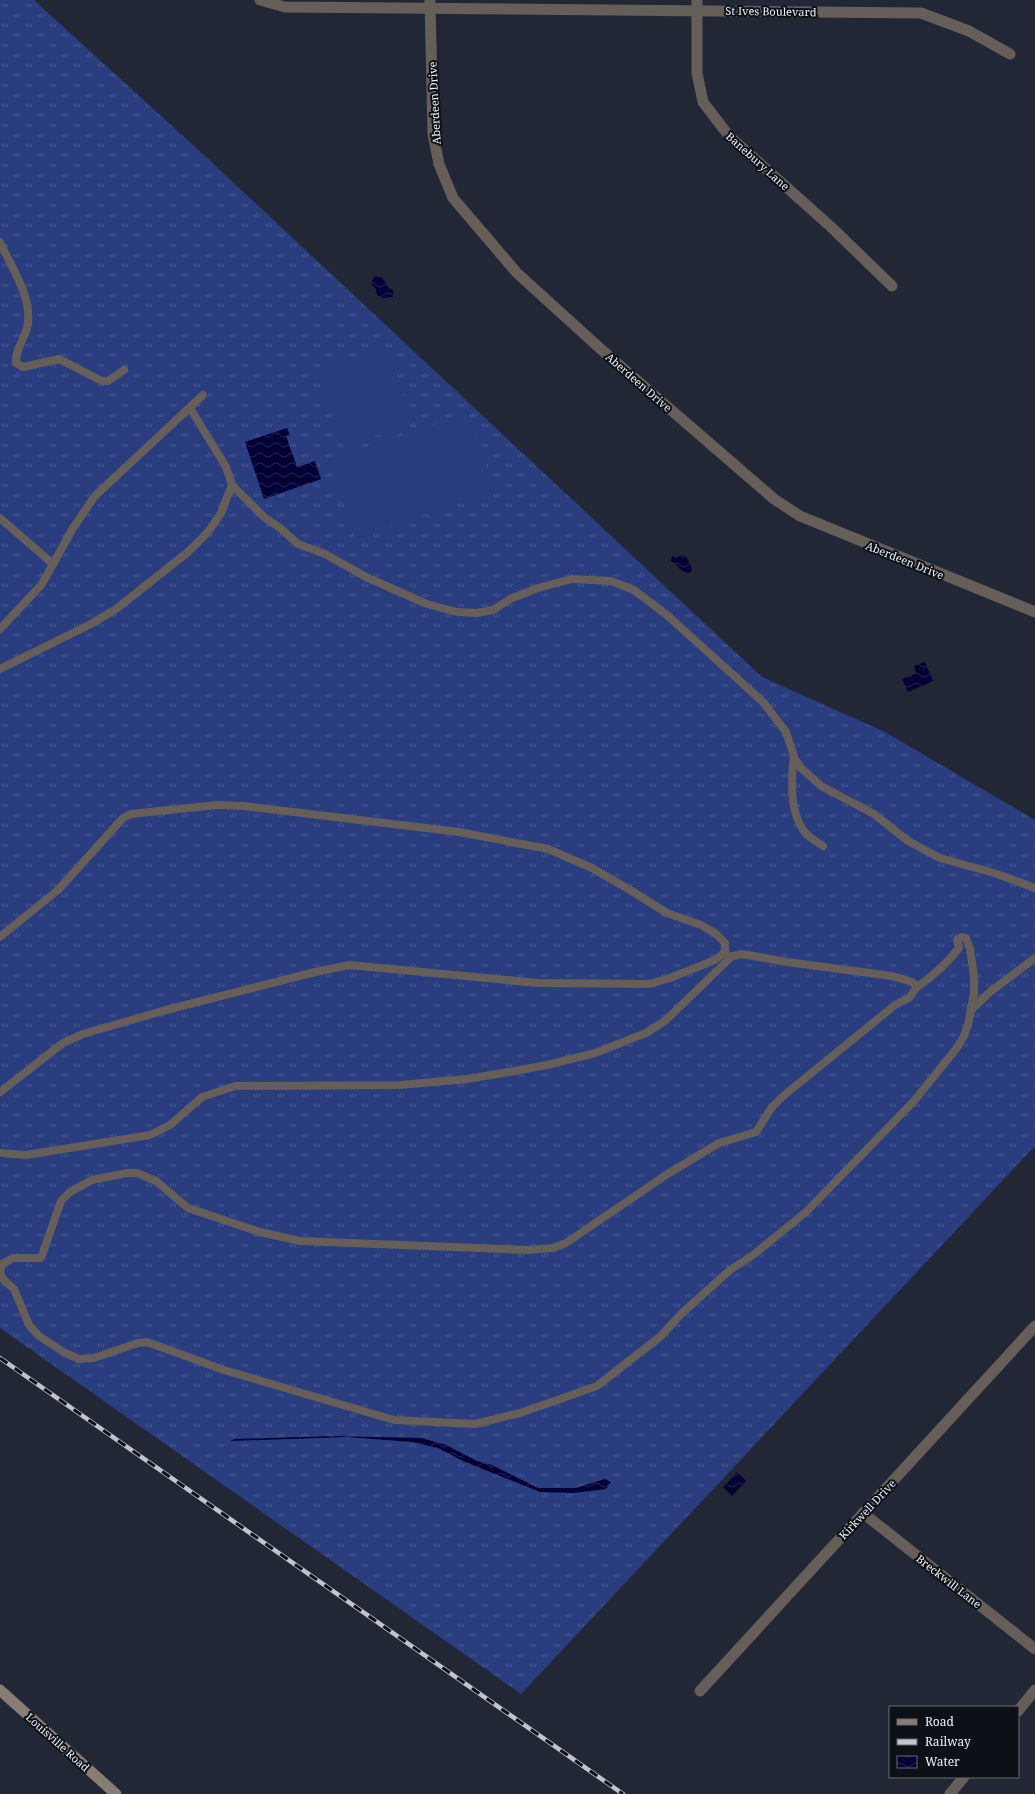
<svg xmlns="http://www.w3.org/2000/svg" width="1035" height="1794" font-family="'Noto Serif',serif">
	<style>
		.grass { fill: url(#grass-tufts) }
		.pitch { fill: #293d7f }
		.water { fill: url(#water-waves) }
		.lines { fill: none; stroke-linecap: round; stroke-linejoin: round }
		.service { stroke: #655e59; stroke-width: 8 }
		.minor { stroke: #655e59; stroke-width: 11 }
		.secondary { stroke: #887d75; stroke-width: 11 }
		.rail-casing { stroke: #c1c4cf; stroke-width: 4.5 }
		.rail { stroke: #0d1016; stroke-width: 3; stroke-dasharray: 9; stroke-linecap: butt }
		.labels { text-anchor: middle; dominant-baseline: central; stroke-width: 4; stroke-linejoin: round; paint-order: stroke }
		.street-label { font-size: 11px; fill: #eef1fb; stroke: #0d1016 }
	</style>
	<defs>
		<pattern id="grass-tufts" width="24" height="20" patternUnits="userSpaceOnUse"><rect width="24" height="20" fill="#293d7f"/><path d="M3 7l-1-3M5 7V3M7 7l1-3M15 17l-1-3M17 17v-4M19 17l1-3" fill="none" stroke="#485a92"/></pattern>
		<pattern id="water-waves" width="16" height="10" patternUnits="userSpaceOnUse"><rect width="16" height="10" fill="#020035"/><path d="M0 5q4-4 8 0t8 0" fill="none" stroke="#272653"/></pattern>
	</defs>
	<rect width="100%" height="100%" fill="#212734"/>
	<path class="grass" d="M0,0H34L205,156L762,677L885,732L1035,820V1146L521,1694L0,1328Z"/>
	<g class="pitch">
		<path d="M386,346L413,423L344,447L317,370Z"/>
		<path d="M468,413L495,490L356,538L329,461Z"/>
	</g>
	<g class="water">
		<path d="M375,276C384,275 384,282 389,288L393,290V297L381,298L377,295L376,289L372,285V281Z"/>
		<path d="M287,428L290,435L286,436L297,467L315,461L321,479L264,499L245,442Z"/>
		<path d="M682,555L686,556L692,569L690,573C680,573 678,564 671,561L672,556L676,558Z"/>
		<path d="M925,662L933,681L908,692L902,679L916,673L914,666Z"/>
		<path d="M333,1436L421,1438L446,1445L477,1461L492,1465L538,1488H576L605,1479L611,1482L606,1489L574,1493L540,1492L463,1461L438,1448L412,1442L347,1437L230,1441L235,1439Z"/>
		<path d="M737,1472L746,1481L732,1496L723,1487Z"/>
	</g>
	<g class="lines">
		<g class="service">
			<path d="M0,242C11,267 31,295 28,322C27,337 15,347 16,363L23,367L59,359L102,381H108L124,370"/>
			<path d="M232,485L265,518L279,527L298,544L325,554L368,578L427,604L457,612L477,613L493,610L510,599L538,588L572,579L611,581L634,590L668,616L763,702L786,732L795,759L801,768L821,786L874,814L908,841L940,858L994,873L1035,888"/>
			<path d="M0,518L53,564"/>
			<path d="M0,629L42,584L73,528L95,496L203,395"/>
			<path d="M0,669L91,624L116,609L188,552L208,532L221,513L232,485L226,467L190,408"/>
			<path d="M794,756C791,779 789,811 804,831C808,837 817,842 823,846"/>
			<path d="M0,937L58,890L123,818L131,814L217,805L244,806L459,832L548,849L592,868L630,890L667,913L701,925L715,933L725,943V952L729,957L728,960L665,1021L646,1033L595,1053L547,1065L503,1073L467,1079L400,1085L235,1086L202,1097L170,1125L150,1135L26,1155L0,1153"/>
			<path d="M728,960L733,956L742,954L787,962L892,976L912,982L917,987C933,976 947,964 959,948L957,940L961,937L966,938L970,949L974,976V993L968,1025L964,1036L956,1049L914,1101L806,1212L753,1255L730,1270L681,1314L661,1336L597,1386L520,1413L475,1424L394,1420L224,1370L147,1342L138,1343L94,1358L79,1359L65,1353L39,1336L29,1325L14,1289L4,1280L0,1273L2,1264L13,1258H41L61,1201L70,1192L92,1180L127,1173H137L156,1181L188,1208L260,1232L300,1241L528,1250L553,1248L566,1243L666,1175L719,1143L756,1132L772,1107L782,1097L895,1005L909,998L917,987"/>
			<path d="M971,1010L990,992L1035,958"/>
			<path d="M0,1092L63,1043L83,1034L166,1010L315,972L349,965L538,983L650,984L670,978L715,960L725,952"/>
		</g>
		<g class="minor">
			<path d="M260,0L285,7L921,13L969,31L1010,54"/>
			<path d="M430,0L433,134L439,164L453,198L517,273L604,352L774,499L800,516L1035,612"/>
			<path d="M697,0V73L703,102L729,136L830,226L892,286"/>
			<path d="M863,1513L1035,1649"/>
			<path d="M700,1691L1035,1326"/>
			<path d="M1018,1711L1035,1690"/>
			<path d="M950,1794L964,1777"/>
		</g>
		<path class="secondary" d="M0,1690L116,1794"/>
		<defs>
			<path id="rail" d="M0,1358L623,1794"/>
		</defs>
		<use href="#rail" class="rail-casing"/>
		<use href="#rail" class="rail"/>
	</g>
	<g class="labels">
		<g class="street-label">
			<text transform="translate(771 11) rotate(1)">St Ives Boulevard</text>
			<text transform="translate(434 103) rotate(-93)">Aberdeen Drive</text>
			<text transform="translate(758 161) rotate(42)">Banebury Lane</text>
			<text transform="translate(639 382) rotate(41)">Aberdeen Drive</text>
			<text transform="translate(905 560) rotate(22)">Aberdeen Drive</text>
			<text transform="translate(867 1509) rotate(-47)">Kirkwell Drive</text>
			<text transform="translate(949 1581) rotate(38)">Breckwill Lane</text>
			<text transform="translate(58 1742) rotate(42)">Louisville Road</text>
		</g>
	</g>
	<rect x="889" y="1706" width="130" height="72" fill="#0d1016" stroke="#676a72"/>
	<rect x="897" y="1719" width="20" height="6" fill="#887d75" stroke="#676a72"/>
	<text x="925" y="1726" font-size="12" fill="#eef1fb">Road</text>
	<rect x="897" y="1739" width="20" height="6" fill="#c1c4cf" stroke="#676a72"/>
	<text x="925" y="1746" font-size="12" fill="#eef1fb">Railway</text>
	<rect x="897" y="1756" width="20" height="12" fill="url(#water-waves)" stroke="#676a72"/>
	<text x="925" y="1766" font-size="12" fill="#eef1fb">Water</text>
</svg>
